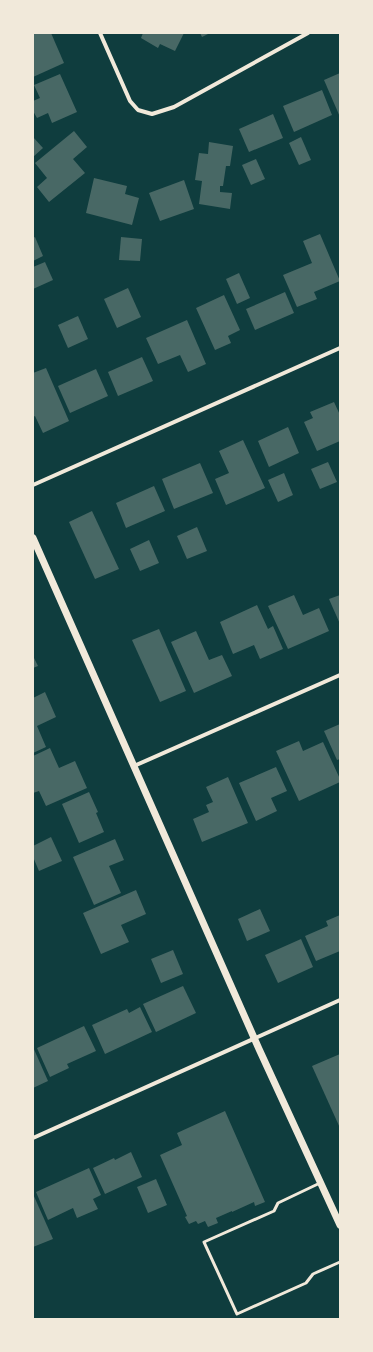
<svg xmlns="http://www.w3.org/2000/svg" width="373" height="1352" font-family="Poppins,sans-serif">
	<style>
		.building { fill: #486865 }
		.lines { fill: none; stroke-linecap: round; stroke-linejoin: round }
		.service { stroke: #f1e9da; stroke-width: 3 }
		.minor { stroke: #f1e9da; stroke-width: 4 }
		.tertiary { stroke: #f1e9da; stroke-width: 7 }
	</style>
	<rect width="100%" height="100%" fill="#0f3d3e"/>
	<g class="building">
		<path d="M33,33H51L64,63L33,77Z"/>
		<path d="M143,33H184L175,51L160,44L158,48L141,38Z"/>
		<path d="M200,33H210L202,37Z"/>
		<path d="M340,73V117L324,80Z"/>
		<path d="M60,74L77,112L52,123L48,113L37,118L33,111V101L40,98L34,85Z"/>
		<path d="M322,90L332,115L294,132L283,106Z"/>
		<path d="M273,114L283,138L249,152L239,129Z"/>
		<path d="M74,131L87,147L73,159L85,173L49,202L37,187L47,178L35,163Z"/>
		<path d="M33,137L43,148L33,157Z"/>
		<path d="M301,137L311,160L299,165L289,143Z"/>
		<path d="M209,142L233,146L230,166H226L223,186H220V192L232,193L230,209L199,204L202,181L195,180L199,153L208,154Z"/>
		<path d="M256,159L265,179L251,185L242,165Z"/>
		<path d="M94,178L127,186L125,194L139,198L132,225L86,213Z"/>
		<path d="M184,180L194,209L160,221L149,193Z"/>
		<path d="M320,234L340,281L314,292L317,299L297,307L283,275L312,263L303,241Z"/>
		<path d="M35,237L43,256L33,261V238Z"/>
		<path d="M121,237L142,239L140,261L119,260Z"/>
		<path d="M45,262L53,280L33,289V267Z"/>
		<path d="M239,273L250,298L237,304L226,279Z"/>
		<path d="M128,288L141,317L117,328L104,299Z"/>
		<path d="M285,292L294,313L255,330L246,309Z"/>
		<path d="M224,295L240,330L228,336L231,343L215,350L196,308Z"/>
		<path d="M78,316L88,339L68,348L58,325Z"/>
		<path d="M187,320L206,364L188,372L180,355L158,364L146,338Z"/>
		<path d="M142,357L153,381L118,396L108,372Z"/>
		<path d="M46,368L69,421L43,433L35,416L33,417V373Z"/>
		<path d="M96,369L108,396L70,413L58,386Z"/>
		<path d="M334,402L340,415V441L317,451L304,422L313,418L310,412Z"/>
		<path d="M288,427L299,453L269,467L258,441Z"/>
		<path d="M243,440L265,488L226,505L215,479L229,473L219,451Z"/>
		<path d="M328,462L337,482L320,489L311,469Z"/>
		<path d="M200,463L213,493L174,509L162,479Z"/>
		<path d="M284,473L293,495L278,502L268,480Z"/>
		<path d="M154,486L165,511L126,528L116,503Z"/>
		<path d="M92,511L119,569L95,579L69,522Z"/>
		<path d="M197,527L207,551L187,559L177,536Z"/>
		<path d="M149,540L159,563L140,571L130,549Z"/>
		<path d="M294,595L303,615L319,608L329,631L288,649L268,606Z"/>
		<path d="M340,595V624L329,599Z"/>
		<path d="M257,605L268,629L273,626L283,649L260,659L254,645L233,654L220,622Z"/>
		<path d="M159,629L186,691L160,702L132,640Z"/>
		<path d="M196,631L209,660L222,655L232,676L194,693L171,642Z"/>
		<path d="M33,656L38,666L33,668Z"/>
		<path d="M45,692L56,717L37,726L46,747L33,753V698Z"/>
		<path d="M340,724V759L337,760L324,731Z"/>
		<path d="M299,741L303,751L323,742L340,779V782L299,801L276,751Z"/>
		<path d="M50,748L59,768L75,761L87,788L46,806L39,791L33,793V756Z"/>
		<path d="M276,767L287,791L271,798L277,811L256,821L239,783Z"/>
		<path d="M228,777L248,823L202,842L193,819L209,812L206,805L213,802L206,787Z"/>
		<path d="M89,792L98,812L96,813L104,832L79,843L62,804Z"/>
		<path d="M51,837L62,861L39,871L33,857V846Z"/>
		<path d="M115,839L124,860L109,866L121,893L94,905L73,857Z"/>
		<path d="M136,890L146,914L121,925L129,942L101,954L83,913Z"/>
		<path d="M260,909L270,931L247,941L238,919Z"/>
		<path d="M340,915V951L316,961L305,936L328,926L326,921Z"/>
		<path d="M301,939L313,967L278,983L265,955Z"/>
		<path d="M173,950L183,974L161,983L151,959Z"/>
		<path d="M183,986L196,1013L156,1032L143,1004Z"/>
		<path d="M140,1007L152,1032L105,1054L92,1025L127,1009L129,1013Z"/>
		<path d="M84,1026L96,1051L67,1064L69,1068L50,1077L37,1048Z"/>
		<path d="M33,1047L48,1081L33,1088Z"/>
		<path d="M340,1054V1128L312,1066Z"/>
		<path d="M225,1111L265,1202L255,1206L254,1202L232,1212V1211L216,1218L218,1223L208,1227L205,1221L198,1224L196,1221L189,1224L185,1217L187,1216L160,1155L182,1145L177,1133Z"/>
		<path d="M131,1152L142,1177L105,1194L93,1168L114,1158L115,1160Z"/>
		<path d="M89,1168L101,1195L93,1199L98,1209L77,1218L73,1208L48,1220L36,1192Z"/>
		<path d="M156,1179L167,1205L148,1213L137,1187Z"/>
		<path d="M33,1194L53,1239L33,1247Z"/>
	</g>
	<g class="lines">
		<path class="service" d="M320,1183L278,1203L274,1211L204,1242L237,1314L306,1283L313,1274L340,1262"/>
		<g class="minor">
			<path d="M100,33L130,101L138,110L152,114L174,107L308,33"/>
			<path d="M33,485L340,348"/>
			<path d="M134,766L340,675"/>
			<path d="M33,1138L340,1000"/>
		</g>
		<path class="tertiary" d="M33,538L259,1049L340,1225"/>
	</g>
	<rect width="373" height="1352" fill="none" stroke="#f1e9da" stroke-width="68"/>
</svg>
